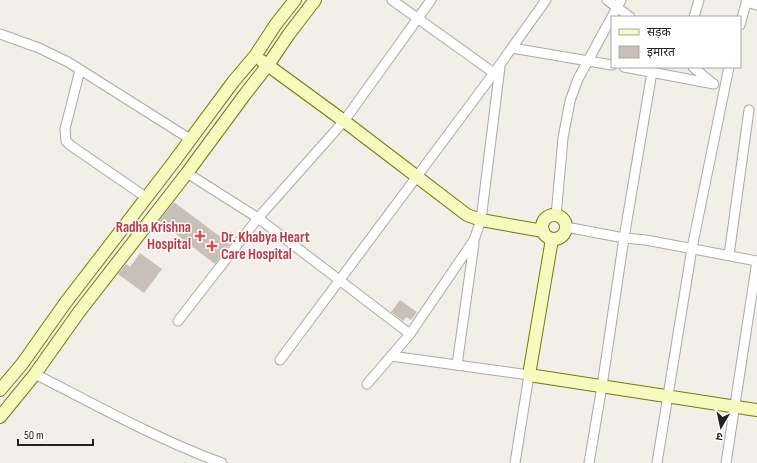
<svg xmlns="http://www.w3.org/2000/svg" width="757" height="463" font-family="'Sofia Sans Condensed','Noto Sans Devanagari',sans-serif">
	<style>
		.building { fill: #c7bfb8 }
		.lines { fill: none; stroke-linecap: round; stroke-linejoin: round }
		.street-casing { stroke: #a9a9a9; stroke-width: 11 }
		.secondary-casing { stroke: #707d05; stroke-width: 14 }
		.street { stroke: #fff; stroke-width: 9 }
		.secondary { stroke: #f7fabf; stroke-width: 12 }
		.health-dot { fill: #e0444e; stroke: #fff; stroke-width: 1.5 }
		.labels { text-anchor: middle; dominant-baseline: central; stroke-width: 3; stroke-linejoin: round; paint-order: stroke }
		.health-label { font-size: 15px; font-weight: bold; fill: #be3a42; stroke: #fff; text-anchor: end }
	</style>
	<rect width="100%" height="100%" fill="#f2efe9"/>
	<g class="building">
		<path d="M174,202L230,244L215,264L159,221Z"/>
		<path d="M140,253L162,269L144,293L118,274L126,264L130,267Z"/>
		<path d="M400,300L417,312L411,320L406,317L403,321L391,312Z"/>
	</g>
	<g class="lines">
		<defs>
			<g id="street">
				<path d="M392,0L494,73"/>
				<path d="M607,0L630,17"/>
				<path d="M746,2L757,5"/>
				<path d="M694,17L699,0"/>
				<path d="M740,25L747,0"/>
				<path d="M0,34L39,48L68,62L190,139"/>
				<path d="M512,48L612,65"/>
				<path d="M624,67L714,84"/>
				<path d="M693,67L712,83"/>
				<path d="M80,70L65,129L66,141L70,145L147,198"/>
				<path d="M187,173L258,218L410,334"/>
				<path d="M556,216L563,138L570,101L578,79L621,0"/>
				<path d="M566,227L624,238L646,240L757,261L726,463"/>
				<path d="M729,255L749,110"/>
				<path d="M178,321L258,218L344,121L431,0"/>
				<path d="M391,356L529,375L515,463"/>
				<path d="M280,360L494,73L546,0"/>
				<path d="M457,365L474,244"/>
				<path d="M35,374C96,405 157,439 222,463"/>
				<path d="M367,384L410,334L474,240L481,220L500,67"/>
				<path d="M589,463L602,386L624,238L652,72"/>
				<path d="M657,463L692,248L729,67"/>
			</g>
			<g id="secondary">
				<path d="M262,61L344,121L467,215L481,220L543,231"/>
				<circle cx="554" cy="227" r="12"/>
				<path d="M552,239L529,375L757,410"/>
				<path d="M0,390L22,364L66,302L173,163L233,82L255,56L276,24L295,0"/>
				<path d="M0,417L35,374L79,312L187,173L246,93L268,65L289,34L315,0"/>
			</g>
		</defs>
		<use href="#street" class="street-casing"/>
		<use href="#secondary" class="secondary-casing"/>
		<use href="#street" class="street"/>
		<use href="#secondary" class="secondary"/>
	</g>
	<g class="health-dot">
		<path d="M198 230h4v4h4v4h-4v4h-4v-4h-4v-4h4z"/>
		<path d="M210 240h4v4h4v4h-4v4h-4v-4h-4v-4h4z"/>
	</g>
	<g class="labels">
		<g class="health-label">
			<text x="191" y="227">Radha Krishna<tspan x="191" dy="17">Hospital</tspan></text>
			<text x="221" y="237" text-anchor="start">Dr. Khabya Heart<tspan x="221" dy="17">Care Hospital</tspan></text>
		</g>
	</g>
	<rect x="611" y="16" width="130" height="52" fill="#ffffff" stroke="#a7a7a7"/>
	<rect x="619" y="29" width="20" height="6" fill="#f7fabf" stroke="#a7a7a7"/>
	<text x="647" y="36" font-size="12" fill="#222222">सड़क</text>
	<rect x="619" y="46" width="20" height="12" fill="#c7bfb8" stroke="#a7a7a7"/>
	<text x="647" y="56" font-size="12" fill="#222222">इमारत</text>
	<g transform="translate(721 427) rotate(189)" stroke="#ffffff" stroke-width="3" paint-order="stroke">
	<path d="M0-3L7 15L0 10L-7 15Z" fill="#222222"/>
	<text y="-6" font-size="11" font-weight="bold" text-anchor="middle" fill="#222222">उ</text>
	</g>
	<path d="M18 439v6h75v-6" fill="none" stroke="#222222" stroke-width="2"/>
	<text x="24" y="439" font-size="12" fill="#222222" stroke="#ffffff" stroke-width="3" paint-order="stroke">50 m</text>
</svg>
